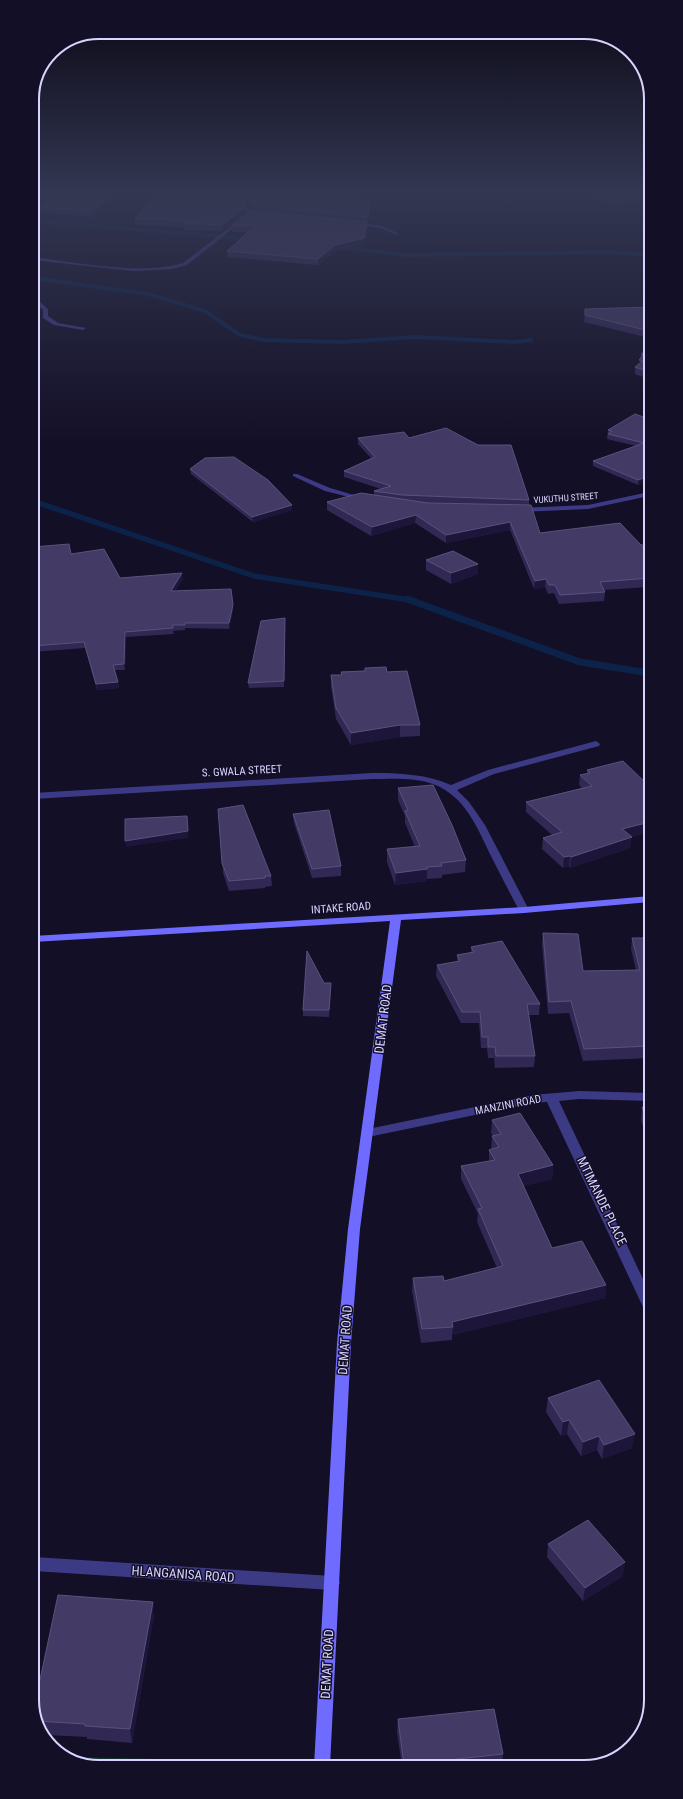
<svg xmlns="http://www.w3.org/2000/svg" width="683" height="1799" font-family="'Roboto Condensed',sans-serif">
	<style>
		.green { fill: #12302f }
		.lines { fill: none; stroke-linecap: round; stroke-linejoin: round }
		.stream-far2 { stroke: #0c2248; stroke-width: 4 }
		.stream-far1 { stroke: #0c2248; stroke-width: 5.5 }
		.stream { stroke: #0c2248; stroke-width: 7 }
		.lane { fill: #3d3a85; fill-rule: evenodd }
		.street { fill: #3d3a85; fill-rule: evenodd }
		.secondary { fill: #6f6bff; fill-rule: evenodd }
		.wall { fill: #312854 }
		.shaded-wall { fill: #1d163a }
		.building { fill: #433a66; stroke: #5a527e }
		.labels { text-anchor: middle; dominant-baseline: central; stroke-width: 3; stroke-linejoin: round; paint-order: stroke }
		.far-street-label { font-size: 9px; fill: #d9d4ff; stroke: #130f26 }
		.street-label { font-size: 11px; fill: #d9d4ff; stroke: #130f26 }
		.near-street-label { font-size: 13px; fill: #d9d4ff; stroke: #130f26 }
		.rim { fill: none; stroke: #d9d4ff; stroke-width: 2 }
	</style>
	<rect width="100%" height="100%" fill="#130f26"/>
	<path class="green" d="M69,1757L207,1760L206,1766L95,1767Z"/>
	<g class="lines">
		<g class="stream-far2">
			<path d="M35,221L251,239"/>
			<path d="M336,247L407,255L608,252L649,255"/>
			<path d="M32,278L148,294L205,311L240,335L265,340L342,342L414,337L515,342L531,340"/>
		</g>
		<path class="stream-far1" d="M33,501L254,576L410,600"/>
		<path class="stream" d="M407,599L580,662L649,673"/>
		<path class="lane" d="M32,300L40,302L48,309V316L58,323L86,328L83,330L54,325L43,318V310L36,304H32Z"/>
		<g class="street">
			<path d="M52,194H57L32,221V216Z"/>
			<path d="M234,194L242,196L251,214L187,265L172,269L134,271L32,260V257C77,262 140,276 183,263L247,214L238,198Z"/>
			<path d="M355,222L383,226L399,234L397,235L380,228L353,224Z"/>
			<path d="M293,474H297L330,488L364,498L361,500L325,491L293,476Z"/>
			<path d="M649,492V496L588,509L519,512L516,510L519,508L588,505Z"/>
			<path d="M596,741L600,744L599,746L494,774L457,790L469,802L485,825L529,910L524,913L519,910C510,893 501,876 492,858C478,830 466,796 433,784C414,777 391,779 372,779L33,799V793L372,773C399,773 426,774 451,785L488,770Z"/>
			<path d="M579,1091L650,1093V1101L579,1099L559,1101L650,1294V1312L645,1311L643,1307L547,1102L533,1103L368,1137L364,1136L362,1133L364,1130L368,1129L533,1095Z"/>
			<path d="M34,1557L332,1576L337,1578L340,1583L337,1588L332,1590L34,1571Z"/>
		</g>
		<path class="secondary" d="M650,896V902L524,913L401,920L360,1229L351,1343L330,1766H314L337,1343L348,1229L390,921L33,942V936L524,907Z"/>
	</g>
	<g class="wall">
		<path d="M32,194H50L34,211H32Z"/>
		<path d="M119,194L93,217L42,212V207Z"/>
		<path d="M240,194H307L304,197L352,200L370,207L367,223V228L364,244L335,251L318,265L227,257V251L248,232H232L231,226L252,211L243,195Z"/>
		<path d="M587,194H649L615,206Z"/>
		<path d="M245,214L222,231L184,230V227L135,225V219Z"/>
		<path d="M649,307V338L584,322L585,309Z"/>
		<path d="M649,348V379L635,374V367L639,365L641,354Z"/>
		<path d="M649,419L638,485L593,466V461L636,446L607,439L608,430Z"/>
		<path d="M358,438H409L529,500V505L540,533L641,545L649,551V587L604,590L605,592L604,601L559,604L554,593L548,594L545,587L534,589L510,530L446,543L415,523L371,536L327,510V502L374,495V491L381,489L344,477V471L371,458L358,444Z"/>
		<path d="M190,469L292,505V510L253,522L191,474Z"/>
		<path d="M33,547L71,554L120,578L183,579L175,591L233,610L229,629L185,628V630L173,631L174,634L126,637L125,670H115L118,682L119,688L97,690L85,648L33,652Z"/>
		<path d="M426,560L478,574L451,584L426,570Z"/>
		<path d="M285,618L284,687L249,688L248,683Z"/>
		<path d="M365,668L387,672L420,725V736L400,737L351,745L336,719L331,687V675H341V672L365,671Z"/>
		<path d="M587,770L650,787V832L631,837L630,848L570,868L569,866L563,868L542,849L543,838L552,835L526,812V802L582,788L579,785L580,775L587,773Z"/>
		<path d="M398,788L466,860L465,872L442,875V878L427,879V881L395,885L387,862V849L415,847L405,823V816L398,800Z"/>
		<path d="M218,809L271,876L272,886L265,887V888L229,891L223,873Z"/>
		<path d="M293,814L341,866V876L312,878L294,823Z"/>
		<path d="M543,933L583,971L636,970L631,949L632,938H650V1058L583,1061L569,1013L548,1014L542,945Z"/>
		<path d="M471,947L540,1004L539,1015H529L535,1056L534,1067L495,1068L494,1058H488L487,1048H481L479,1023H461L436,976L437,965L457,962V955L471,953Z"/>
		<path d="M324,983L331,989L329,1017L303,1016V1010Z"/>
		<path d="M642,1107H650V1150L641,1120Z"/>
		<path d="M492,1120L553,1165L552,1179L523,1186L552,1248L606,1285L605,1298L452,1335V1340L421,1343L412,1291L413,1278L444,1281L497,1268L477,1222L478,1214L461,1179V1166L489,1161V1150L491,1149L492,1136H493L491,1133Z"/>
		<path d="M548,1398L632,1448L602,1459L597,1450L581,1456L567,1434L561,1436L546,1412Z"/>
		<path d="M651,1457V1478L646,1472L648,1458Z"/>
		<path d="M548,1544L623,1576L583,1601L547,1557Z"/>
		<path d="M154,1615L132,1743L87,1739V1737L46,1735L34,1717Z"/>
		<path d="M398,1719L503,1754L502,1765L402,1766L397,1732Z"/>
	</g>
	<g class="shaded-wall">
		<path d="M45,194H50L34,211V207Z"/>
		<path d="M114,194H119L93,217V212Z"/>
		<path d="M299,194H307L297,203V196Z"/>
		<path d="M649,196V200L615,206V202Z"/>
		<path d="M370,200V207L367,223L368,217Z"/>
		<path d="M245,207V214L222,231V225Z"/>
		<path d="M367,222V228L364,244L335,251L318,265V259L335,245Z"/>
		<path d="M649,476V481L638,485V480Z"/>
		<path d="M292,505V510L253,522L252,517Z"/>
		<path d="M416,515L415,523L371,536L372,527Z"/>
		<path d="M510,522V530L446,543V535Z"/>
		<path d="M478,564V574L451,584V573Z"/>
		<path d="M182,573L183,579L171,597V591Z"/>
		<path d="M546,579L545,587L534,589L535,581Z"/>
		<path d="M233,605V610L229,629V623Z"/>
		<path d="M125,632L126,637L125,670L124,664Z"/>
		<path d="M118,682L119,688L97,690L96,684Z"/>
		<path d="M400,725V737L351,745V733Z"/>
		<path d="M650,822V832L620,840L622,829Z"/>
		<path d="M188,831V838L126,847L125,841Z"/>
		<path d="M632,837L630,848L570,868L571,857Z"/>
		<path d="M570,856L569,866L563,868L564,857Z"/>
		<path d="M427,869V881L395,885L396,873Z"/>
		<path d="M553,1165L552,1179L517,1188L518,1174Z"/>
		<path d="M606,1285L605,1298L452,1335L453,1327L452,1322Z"/>
		<path d="M569,1420L567,1434L561,1436L563,1422Z"/>
		<path d="M635,1434L632,1448L602,1459L604,1445Z"/>
		<path d="M599,1436L597,1450L581,1456L583,1442Z"/>
		<path d="M625,1562L623,1576L583,1601L585,1588Z"/>
		<path d="M153,1602L154,1615L132,1743L130,1729Z"/>
	</g>
	<g class="building">
		<path d="M32,194H45L34,207L32,206Z"/>
		<path d="M54,194H114L93,212L42,207Z"/>
		<path d="M155,194H236L245,207L222,225L184,223L186,220L135,219Z"/>
		<path d="M246,194H299L297,196L352,197L351,200H370L368,217L252,205Z"/>
		<path d="M597,194H649V196L615,202Z"/>
		<path d="M250,211L367,222L364,238L335,245L318,259L227,251L255,226H231Z"/>
		<path d="M649,307V331L585,315V309Z"/>
		<path d="M649,348V372L635,367L643,361L639,360L643,355L641,354Z"/>
		<path d="M635,414L649,419V476L638,480L593,461L644,443L608,434L612,431L608,430Z"/>
		<path d="M446,428L478,445H511L529,500L402,495L374,491L391,486L344,471L375,457L358,438L404,432L409,438Z"/>
		<path d="M234,457L268,480L292,505L252,517L190,469L205,458Z"/>
		<path d="M361,493L428,503L531,505L540,533L620,523L641,545H644L649,551V578L600,582L605,592L560,595L555,585H549L546,579L535,581L510,522L446,535L416,515L372,527L327,502Z"/>
		<path d="M69,544L71,554L104,549L120,578L182,573L171,591L231,589L233,605L229,623H185V625H173V628L125,632L124,664L113,665L118,682L96,684L84,642L33,646V547Z"/>
		<path d="M453,551L478,564L451,573L426,560Z"/>
		<path d="M285,618L284,681L248,683L261,621Z"/>
		<path d="M386,667L387,672L407,671L420,725H400L351,733L336,708L331,675H342L341,672L365,671V668Z"/>
		<path d="M623,761L650,787V822L622,829L632,837L571,857L570,856L564,857L543,838L562,832L526,802L592,786L580,775L590,773L587,770Z"/>
		<path d="M433,785L452,825L466,860L441,863L442,866L427,867V869L396,873L387,849L420,846L405,811L408,810L398,788Z"/>
		<path d="M243,805L271,876H265V878L229,881L222,863L218,809Z"/>
		<path d="M329,810L341,866L312,869L293,814Z"/>
		<path d="M187,816L188,831L125,841V819Z"/>
		<path d="M543,933L578,934L583,971L640,970L632,938H650V1046L584,1049L571,1001L549,1002Z"/>
		<path d="M502,941L540,1004H527L535,1056H496L495,1047H488V1037H482L480,1012H462L437,965L460,961L457,955L474,952L471,947Z"/>
		<path d="M307,951L324,983H331L329,1010H303Z"/>
		<path d="M642,1107H650V1131Z"/>
		<path d="M520,1113L553,1165L518,1174L552,1248L582,1241L606,1285L452,1322L453,1327L422,1329L413,1278L443,1276L444,1281L503,1266L478,1209L482,1208L461,1166L495,1160L489,1150L499,1147L492,1136L501,1134L492,1120Z"/>
		<path d="M599,1380L635,1434L604,1445L599,1436L583,1442L569,1420L563,1422L548,1398Z"/>
		<path d="M651,1457V1461L648,1458Z"/>
		<path d="M588,1520L625,1562L585,1588L548,1544Z"/>
		<path d="M58,1595L153,1602L130,1729L85,1726V1724L37,1721L34,1717V1708Z"/>
		<path d="M494,1709L503,1754L404,1765L398,1719Z"/>
	</g>
	<linearGradient id="sky" x2="0" y2="1"><stop stop-color="#0a0815"/><stop offset="0.43" stop-color="#333752"/><stop offset="1" stop-color="#333752" stop-opacity="0"/></linearGradient>
	<rect width="683" height="446" fill="url(#sky)"/>
	<g class="labels">
		<g class="far-street-label">
			<text transform="translate(566 498) rotate(-4)">VUKUTHU STREET</text>
		</g>
		<g class="street-label">
			<text transform="translate(242 771) rotate(-3)">S. GWALA STREET</text>
			<text transform="translate(341 908) rotate(-4)">INTAKE ROAD</text>
			<text transform="translate(508 1105) rotate(-11)">MANZINI ROAD</text>
		</g>
		<g class="near-street-label">
			<text transform="translate(383 1019) rotate(-83)">DEMAT ROAD</text>
			<text transform="translate(602 1201) rotate(64)">MTIMANDE PLACE</text>
			<text transform="translate(345 1340) rotate(-86)">DEMAT ROAD</text>
			<text transform="translate(183 1574) rotate(4)">HLANGANISA ROAD</text>
			<text transform="translate(327 1664) rotate(-87)">DEMAT ROAD</text>
		</g>
	</g>
	<path d="M0 0H683V1799H0ZM99 39H584A60 60 0 0 1 644 99V1700A60 60 0 0 1 584 1760H99A60 60 0 0 1 39 1700V99A60 60 0 0 1 99 39Z" fill="#130f26" fill-rule="evenodd"/>
	<path class="rim" d="M99 39H584A60 60 0 0 1 644 99V1700A60 60 0 0 1 584 1760H99A60 60 0 0 1 39 1700V99A60 60 0 0 1 99 39Z"/>
</svg>
